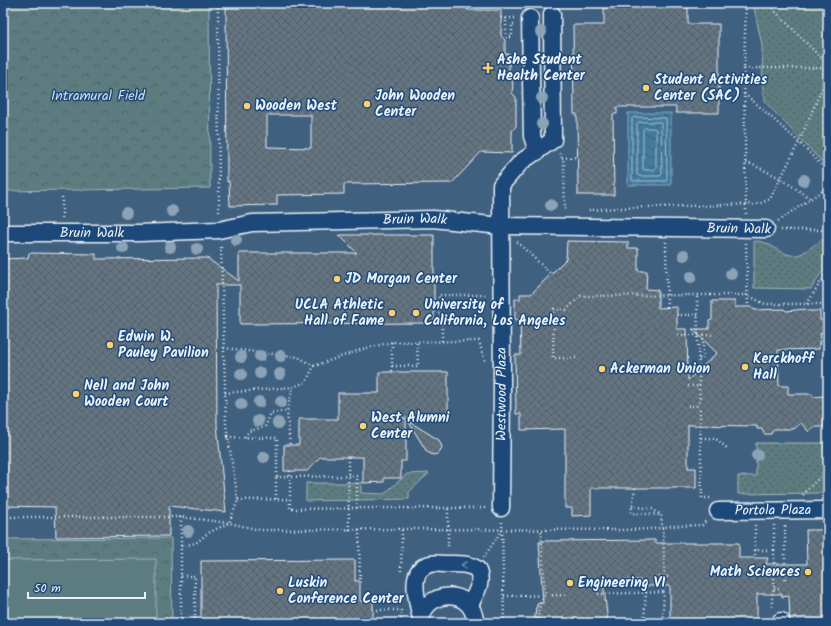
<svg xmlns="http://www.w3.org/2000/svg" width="831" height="626" font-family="Kalam,sans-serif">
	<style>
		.built { fill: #41607f }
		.grass { fill: url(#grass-dots); stroke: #a2b6bc }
		.park { fill: url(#park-crowns); stroke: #a2b6bc }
		.garden { fill: #5b7b7f; stroke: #a2b6bc }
		.water { fill: url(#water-waves); stroke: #84aac1 }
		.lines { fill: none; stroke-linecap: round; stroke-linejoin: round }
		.shore { stroke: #a6c1d4; stroke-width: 1 }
		.building { fill: url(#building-cross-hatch); stroke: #e8f1f8; fill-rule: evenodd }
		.minor-casing { stroke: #e8f1f8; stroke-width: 19 }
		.path { stroke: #e8f1f8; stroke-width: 2.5; stroke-dasharray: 1 3; stroke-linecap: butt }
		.minor { stroke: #1f4a7a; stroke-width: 16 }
		.path-bridge { stroke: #e8f1f8; stroke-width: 2.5; stroke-dasharray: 1 3; stroke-linecap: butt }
		.tree { fill: #8ba2b7 }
		.oneway { stroke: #6f8dac }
		.poi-dot { fill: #ffd166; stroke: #1f4a7a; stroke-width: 1.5 }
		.labels { text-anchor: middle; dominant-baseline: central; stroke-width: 3; stroke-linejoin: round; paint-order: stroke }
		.poi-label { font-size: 14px; font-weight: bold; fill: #e8f1f8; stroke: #1f4a7a; text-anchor: start }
		.park-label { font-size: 14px; fill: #d3dfe6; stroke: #1f4a7a }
		.street-label { font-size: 14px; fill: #e8f1f8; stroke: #1f4a7a }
	</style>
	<defs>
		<pattern id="grass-dots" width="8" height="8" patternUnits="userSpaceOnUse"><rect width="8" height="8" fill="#5b7b7f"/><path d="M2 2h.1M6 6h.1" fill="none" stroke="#526467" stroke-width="1.8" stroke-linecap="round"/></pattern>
		<pattern id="park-crowns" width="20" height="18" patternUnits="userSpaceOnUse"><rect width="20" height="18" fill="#5b7b7f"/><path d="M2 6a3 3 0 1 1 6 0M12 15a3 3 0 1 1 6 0" fill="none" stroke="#526467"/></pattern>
		<pattern id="water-waves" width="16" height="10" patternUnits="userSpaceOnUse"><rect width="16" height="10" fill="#427a9d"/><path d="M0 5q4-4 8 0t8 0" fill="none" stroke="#446174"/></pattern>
		<pattern id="building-cross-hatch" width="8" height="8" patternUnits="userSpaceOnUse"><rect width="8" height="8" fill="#637583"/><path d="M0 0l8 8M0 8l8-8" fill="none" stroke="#545e66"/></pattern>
	</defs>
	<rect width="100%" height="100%" fill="#33577d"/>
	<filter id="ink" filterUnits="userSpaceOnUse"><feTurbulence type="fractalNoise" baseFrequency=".025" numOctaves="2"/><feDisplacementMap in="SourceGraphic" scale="8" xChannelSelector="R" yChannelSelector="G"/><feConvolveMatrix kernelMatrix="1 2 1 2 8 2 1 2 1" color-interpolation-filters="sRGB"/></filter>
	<g filter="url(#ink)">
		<rect class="built" x="3" y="3" width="825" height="620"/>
		<g class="grass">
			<path d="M753,3H828V168L766,103L763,91L762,45Z"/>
			<path d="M821,240H828V262L811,289L754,288V241C771,240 782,258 797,255C804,254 815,244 821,240Z"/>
			<path d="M827,437H828V493L738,494V476H756V443H826Z"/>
			<path d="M429,473L409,492V499L306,501V483H361V493L384,494L407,474Z"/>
		</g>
		<g class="park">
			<path d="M3,3H209L210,188L3,191Z"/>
			<path d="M171,538L172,623H3V539Z"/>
		</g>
		<path class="garden" d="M156,559V623H3V560Z"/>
		<rect class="water" x="628" y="113" width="43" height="72"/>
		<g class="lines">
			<g class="shore">
				<path d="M634,117L666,118L667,179L666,181H634L632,180V119Z"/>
				<path d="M639,122H660L661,123L662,174L660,176H639L637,175V124Z"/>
				<path d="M645,128H654L656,130V168L654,170H645L643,169V130Z"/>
			</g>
		</g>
		<g class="building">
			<path d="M226,3H467V10H501V36L505,40V54H509V73L513,83L512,93L516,97V126L512,131V153L481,152L452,183L344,184V194L277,195V205L230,206L229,181L227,182ZM267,115H311V148L267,147Z"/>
			<path d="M645,7H688V24H719V113H676V107H617V114H613L614,195H578L577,114H574L573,25H604V8Z"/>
			<path d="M339,235H434V323L240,324V285H216L217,425L226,512L169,506V536L56,537L55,507L3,506V259L28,258L29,253L96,254V259L207,258L239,281V253H357Z"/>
			<path d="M567,241L628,242V248H638V271H647L646,289L658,290V308L677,307V329H687L688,380L717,353L692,329H709V321L712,320V301H735V307H752L754,310L784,309L786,311L805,309L807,311H820V320H823V333H820L821,341H819V349L778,350L779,386H788V394H812L813,397L824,396V409L826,411V420L824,421V427H813L809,432L801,423L794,429H774L771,434H764L762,429H757V426L688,425V468H696V488H591V515L572,516V508H565V429L521,430V414H516L515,355H521L520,320H515V299H520V294H531L566,259Z"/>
			<path d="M379,372H448V418H403L406,420V461H401V478H384V482L363,483V457H320L307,471H284V445H299V419H338V393H379Z"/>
			<path d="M408,421L439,440L442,447L440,451L437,454L433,455L427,452Z"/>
			<path d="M806,530H828V623H790L789,596L782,597V594H757V623H670V586H640V580H603L608,623H534L536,607H537V604L543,603L539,542H543V541L655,540V543H739V558H768L766,564H807Z"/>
			<path d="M355,560V581H360V601H373V619H322V623H201V561Z"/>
		</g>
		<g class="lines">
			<defs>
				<g id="minor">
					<path d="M530,18L532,136L537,152"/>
					<path id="s1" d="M3,233H139L219,230L252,223L433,219L501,226L766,229"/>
					<path id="s2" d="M501,508L502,383L501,185L521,162L553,140L552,14"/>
					<path id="s3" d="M718,511L828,510"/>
					<path d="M421,619C418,602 406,570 430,564C435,563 441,564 446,564C457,564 467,563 477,569C484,582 476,592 470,605"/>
					<path d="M781,621V623"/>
					<path d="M421,623C421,589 475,586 475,623"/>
				</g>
			</defs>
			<use href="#minor" class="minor-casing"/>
			<g class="path">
				<path d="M218,3L219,214"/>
				<path d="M645,3V7"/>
				<path d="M767,3L828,65"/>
				<path d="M501,18H506V37H512V24H516"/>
				<path d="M506,18H515"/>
				<path d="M744,68H828"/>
				<path d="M823,86L824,68"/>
				<path d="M744,94L752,100L799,142L828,172"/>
				<path d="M560,153L564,163L565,211"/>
				<path d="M562,158L577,157"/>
				<path d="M746,163L751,164L780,178L811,199"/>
				<path d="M62,197V219"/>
				<path d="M589,210L618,208L759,204L770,199L799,142L823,86L828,109"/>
				<path d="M746,214L744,68L746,3"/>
				<path d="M778,221L828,187"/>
				<path d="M781,230H828"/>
				<path d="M517,242L551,274"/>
				<path d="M666,242L667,307"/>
				<path d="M746,243L748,307"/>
				<path d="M434,304H487"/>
				<path d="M807,304L828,270"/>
				<path d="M677,315H698"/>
				<path d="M678,335H699"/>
				<path d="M442,341V321L439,316V295H486"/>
				<path d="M392,342V372"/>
				<path d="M819,344H828"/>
				<path d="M224,348L298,357L314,366"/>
				<path d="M576,358H553L554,309L566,310L581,296L697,295"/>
				<path d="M699,359H703V335H712"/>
				<path d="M392,366H418L417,342"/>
				<path d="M688,386H699"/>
				<path d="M225,393L293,387L306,382L314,366L363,349L392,342L479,341L485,362"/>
				<path d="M688,406H700"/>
				<path d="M287,411L290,445"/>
				<path d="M227,437L277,438V477L357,476V508H485"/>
				<path d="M245,437L249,431L265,427L271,413L287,411L293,387"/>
				<path d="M701,438H715L728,449"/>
				<path d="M348,457L349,530"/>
				<path d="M290,471V509L357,508"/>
				<path d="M635,488L631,513L661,515C665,550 665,587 662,623"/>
				<path d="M803,495L805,492L828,469"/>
				<path d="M710,498H702L697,295H747L765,304H828"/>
				<path d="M276,499V478L277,477"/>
				<path d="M238,500L290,499"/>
				<path d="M632,506L652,509L660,514"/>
				<path d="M448,509V549"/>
				<path d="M3,517H181L229,523L238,500L226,425L221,245"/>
				<path d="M181,517V623"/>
				<path d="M502,522L504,623"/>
				<path d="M755,525V550H774V589L772,595V609"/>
				<path d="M774,525V550"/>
				<path d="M785,526V580"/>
				<path d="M359,530L360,581"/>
				<path d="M181,546L196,543L208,533L229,523L260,530L402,529L622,530L654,529L670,526L702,525L707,520"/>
				<path d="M755,550V558"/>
				<path d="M484,557L502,530"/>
				<path d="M401,571L402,529"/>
				<path d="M181,576H195V623"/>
				<path d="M774,589H782"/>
				<path d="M646,592L644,618L663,620"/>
				<path d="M598,594L664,592"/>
				<path d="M504,596L565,595"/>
				<path d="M373,610H401"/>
				<path d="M360,619V623"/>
				<path d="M401,623V608"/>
				<path d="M537,623L540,604L545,593L541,530"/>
			</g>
			<use href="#minor" class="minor"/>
			<path class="path-bridge" d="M655,577H670"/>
		</g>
		<g class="tree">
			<circle cx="541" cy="32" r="6"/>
			<circle cx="542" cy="98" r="6"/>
			<circle cx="542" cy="124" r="6"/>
			<circle cx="804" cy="180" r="6"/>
			<circle cx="551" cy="205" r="6"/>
			<circle cx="172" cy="211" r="6"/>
			<circle cx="126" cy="213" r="6"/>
			<circle cx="236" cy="240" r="6"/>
			<circle cx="170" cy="247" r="6"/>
			<circle cx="123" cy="248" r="6"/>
			<circle cx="197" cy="249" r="6"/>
			<circle cx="684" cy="255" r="6"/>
			<circle cx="731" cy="274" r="6"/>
			<circle cx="691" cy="277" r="6"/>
			<circle cx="260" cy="356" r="6"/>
			<circle cx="281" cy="356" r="6"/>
			<circle cx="241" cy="357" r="6"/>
			<circle cx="260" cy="373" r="6"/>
			<circle cx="241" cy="374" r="6"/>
			<circle cx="280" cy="374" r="6"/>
			<circle cx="259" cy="402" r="6"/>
			<circle cx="281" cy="402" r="6"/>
			<circle cx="241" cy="404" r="6"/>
			<circle cx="258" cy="421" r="6"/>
			<circle cx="278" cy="423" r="6"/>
			<circle cx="757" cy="455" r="6"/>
			<circle cx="264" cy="457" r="6"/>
			<circle cx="188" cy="531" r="6"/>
		</g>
		<defs><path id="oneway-chevron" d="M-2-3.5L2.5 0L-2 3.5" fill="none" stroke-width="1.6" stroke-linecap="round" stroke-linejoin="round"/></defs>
		<use class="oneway" href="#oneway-chevron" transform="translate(464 565) rotate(-173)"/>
	</g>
	<g class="poi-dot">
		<path d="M486 62h4v4h4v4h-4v4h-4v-4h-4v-4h4z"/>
		<circle cx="646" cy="88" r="4"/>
		<circle cx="367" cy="104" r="4"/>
		<circle cx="247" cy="106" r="4"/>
		<circle cx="337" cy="279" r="4"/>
		<circle cx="392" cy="313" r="4"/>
		<circle cx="416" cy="313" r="4"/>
		<circle cx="110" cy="345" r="4"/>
		<circle cx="745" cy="367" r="4"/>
		<circle cx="602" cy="369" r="4"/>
		<circle cx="76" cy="394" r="4"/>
		<circle cx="363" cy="426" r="4"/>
		<circle cx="808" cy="572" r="4"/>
		<circle cx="570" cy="583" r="4"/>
		<circle cx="280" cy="591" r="4"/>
	</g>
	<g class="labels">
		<g class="poi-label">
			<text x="497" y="60">Ashe Student<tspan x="497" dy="16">Health Center</tspan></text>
			<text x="654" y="80">Student Activities<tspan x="654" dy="16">Center (SAC)</tspan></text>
			<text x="375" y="96">John Wooden<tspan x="375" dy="16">Center</tspan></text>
			<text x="255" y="106">Wooden West</text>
			<text x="345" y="279">JD Morgan Center</text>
			<text x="384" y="305" text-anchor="end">UCLA Athletic<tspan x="384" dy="16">Hall of Fame</tspan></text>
			<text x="424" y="305">University of<tspan x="424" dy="16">California, Los Angeles</tspan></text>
			<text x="118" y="337">Edwin W.<tspan x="118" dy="16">Pauley Pavilion</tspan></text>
			<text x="753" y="359">Kerckhoff<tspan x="753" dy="16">Hall</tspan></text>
			<text x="610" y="369">Ackerman Union</text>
			<text x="84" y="386">Nell and John<tspan x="84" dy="16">Wooden Court</tspan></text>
			<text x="371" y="418">West Alumni<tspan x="371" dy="16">Center</tspan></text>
			<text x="800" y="572" text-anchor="end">Math Sciences</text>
			<text x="288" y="583">Luskin<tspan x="288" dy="16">Conference Center</tspan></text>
			<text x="578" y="583">Engineering VI</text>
		</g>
		<g class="park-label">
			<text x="98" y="96">Intramural Field</text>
		</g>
		<g class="street-label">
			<text stroke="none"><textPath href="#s1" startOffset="413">Bruin Walk</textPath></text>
			<text transform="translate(739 229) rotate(1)">Bruin Walk</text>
			<text stroke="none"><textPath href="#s1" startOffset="89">Bruin Walk</textPath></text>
			<text stroke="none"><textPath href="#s2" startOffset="114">Westwood Plaza</textPath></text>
			<text stroke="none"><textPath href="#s3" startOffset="55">Portola Plaza</textPath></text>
		</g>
	</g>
	<rect width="831" height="626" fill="none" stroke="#1f4a7a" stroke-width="16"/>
	<rect x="8" y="8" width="815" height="610" fill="none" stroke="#e8f1f8" stroke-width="1.5" filter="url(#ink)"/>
	<path d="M28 592v6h117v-6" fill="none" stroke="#e8f1f8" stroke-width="2"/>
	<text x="34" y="592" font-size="12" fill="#e8f1f8" stroke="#1f4a7a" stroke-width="3" paint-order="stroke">50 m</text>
</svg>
